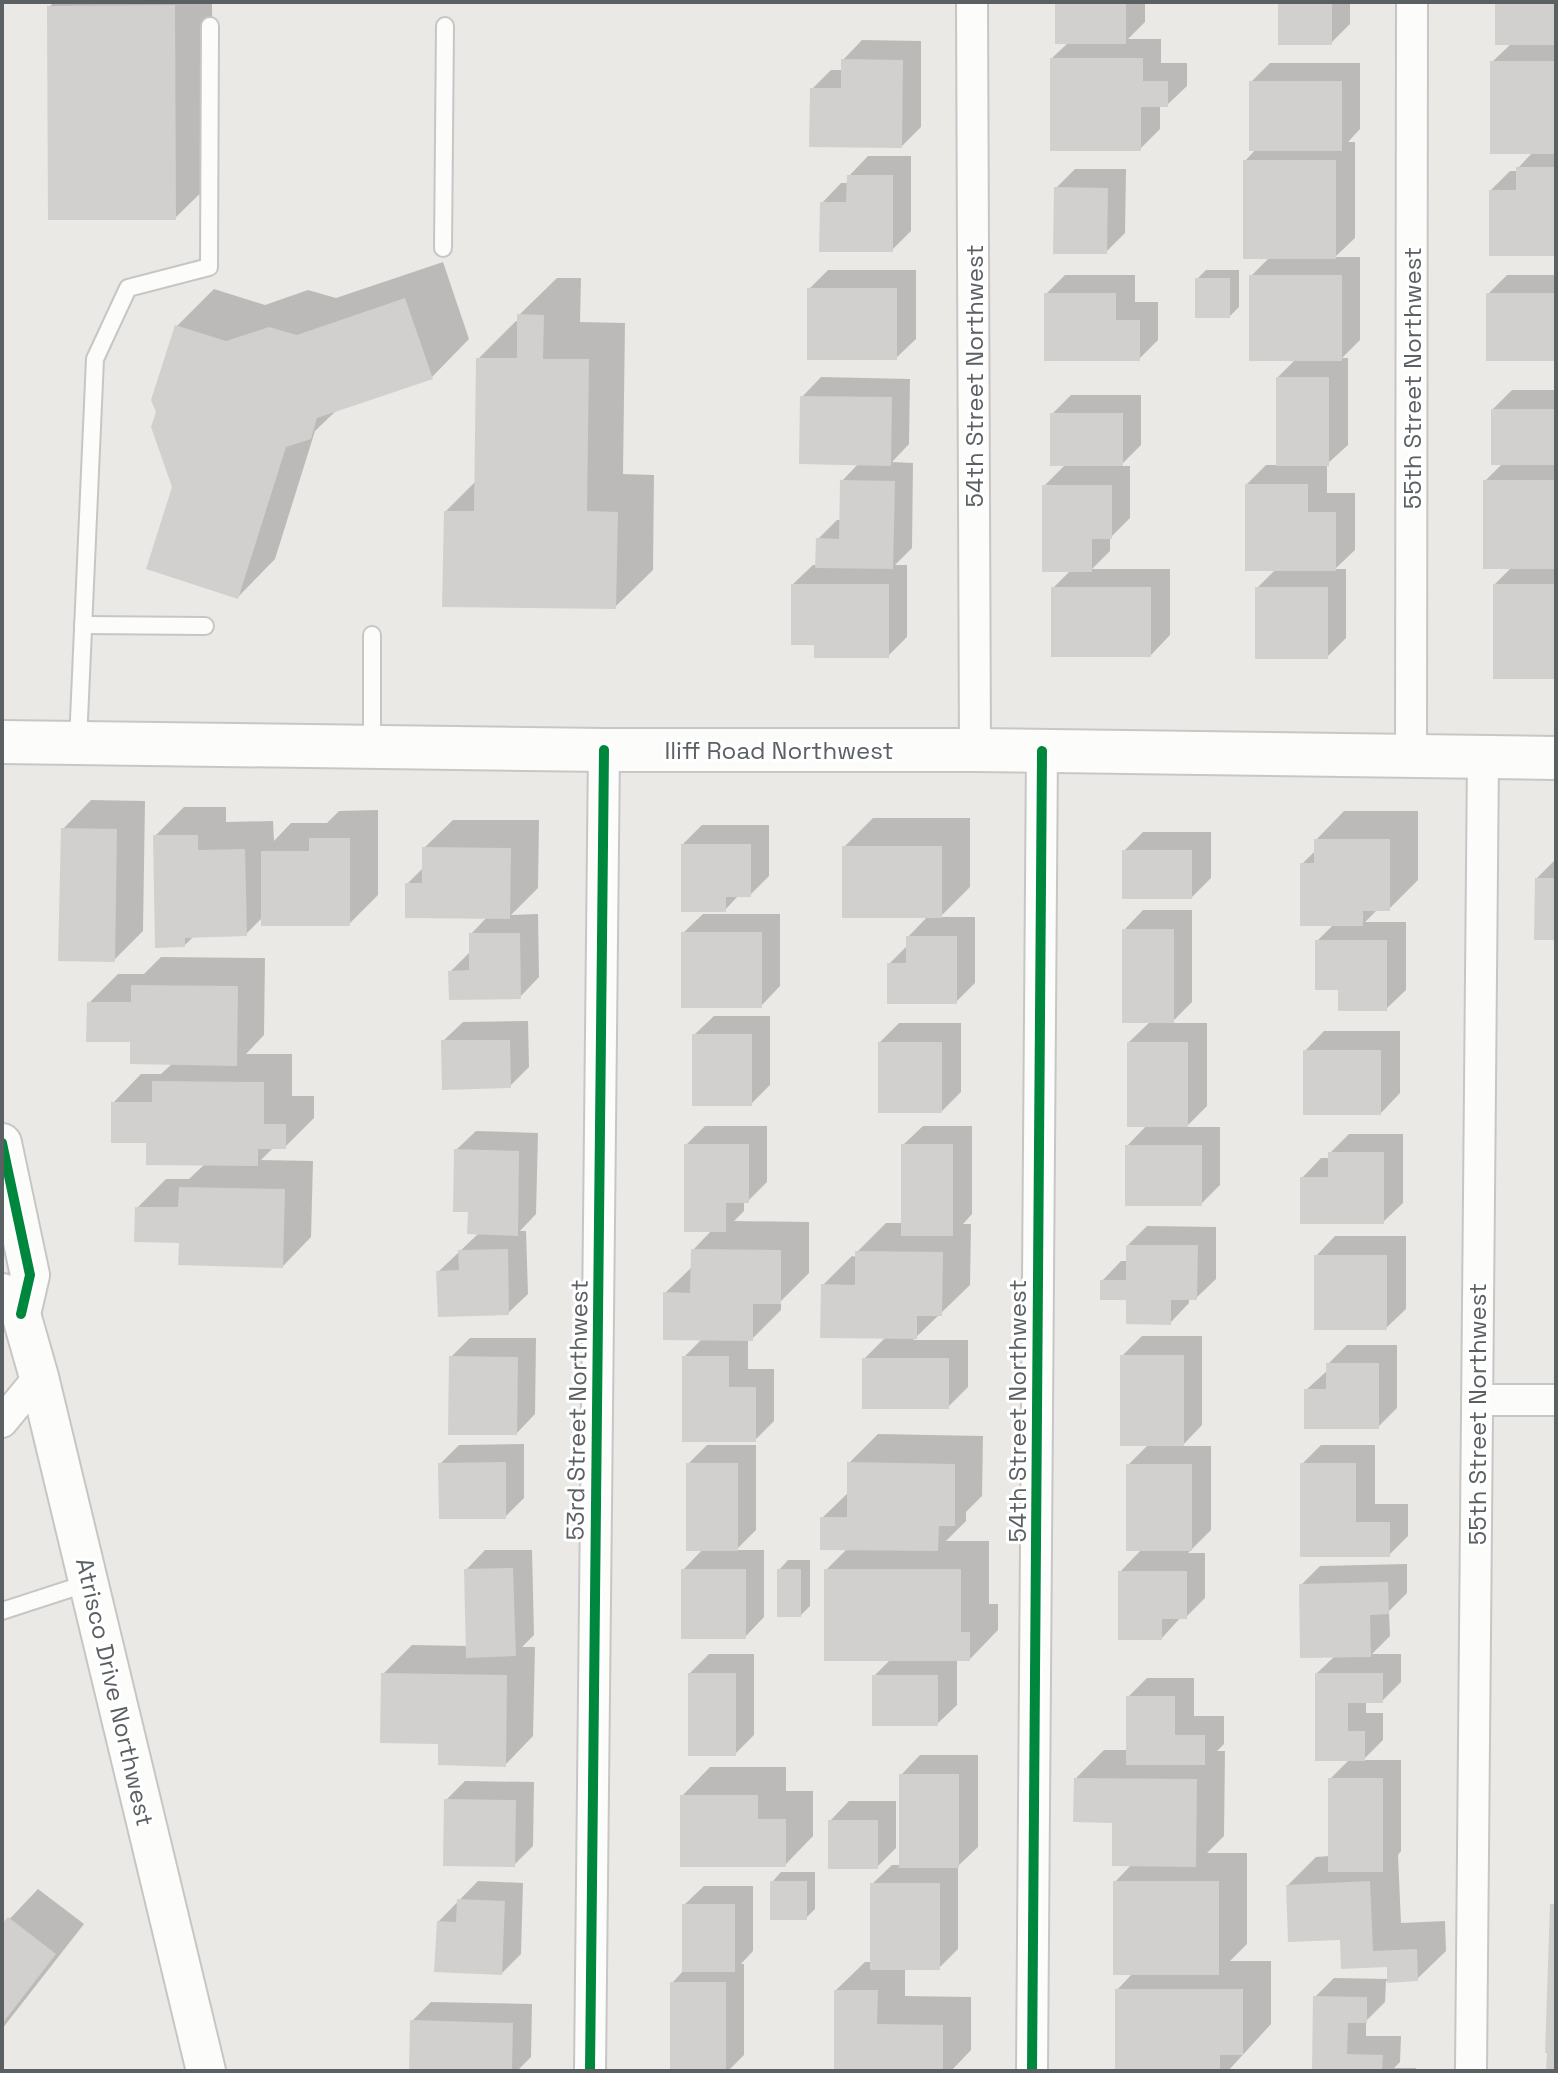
<svg xmlns="http://www.w3.org/2000/svg" width="1558" height="2073" font-family="'Space Grotesk',sans-serif">
	<style>
		.shadow { fill: #0003 }
		.building { fill: #d1d0cf }
		.lines { fill: none; stroke-linecap: round; stroke-linejoin: round }
		.service-casing { stroke: #c6c6c7; stroke-width: 20 }
		.minor-casing { stroke: #c6c6c7; stroke-width: 34 }
		.tertiary-casing { stroke: #c6c6c7; stroke-width: 42 }
		.secondary-casing { stroke: #c7c7c8; stroke-width: 46 }
		.service { stroke: #fcfcfb; stroke-width: 16 }
		.minor { stroke: #fcfcfb; stroke-width: 30 }
		.tertiary { stroke: #fcfcfb; stroke-width: 38 }
		.secondary { stroke: #fcfcfb; stroke-width: 42 }
		.cycleway-casing { stroke: #fff; stroke-width: 15 }
		.cycleway { stroke: #00873e; stroke-width: 10 }
		.labels { text-anchor: middle; dominant-baseline: central; stroke-width: 6; stroke-linejoin: round; paint-order: stroke }
		.street-label { font-size: 24px; fill: #5b6063; stroke: #fff }
	</style>
	<rect width="100%" height="100%" fill="#ebe9e6"/>
	<g class="shadow">
		<path d="M54,2H212L213,181L175,218L49,7Z"/>
		<path d="M1057,2H1145V22L1128,39H1161V63H1187V86L1167,105H1160V129L1141,148L1052,58L1069,42Z"/>
		<path d="M1280,2H1350V24L1331,43Z"/>
		<path d="M1497,2H1556V254L1491,190L1510,171H1518V168L1533,152L1492,62L1512,43Z"/>
		<path d="M862,40L921,41V127L902,146L812,89L831,70H843V60Z"/>
		<path d="M1270,63H1360V129L1348,142H1355V238L1335,257H1360V340L1342,358H1348V445L1327,464V493H1355V550L1335,569H1346V638L1327,657L1257,588L1276,569L1247,484L1266,465H1278V377L1296,359L1251,276L1270,257L1245,161L1257,148L1251,82Z"/>
		<path d="M868,156H911V231L892,250L822,203L841,183H848L849,176Z"/>
		<path d="M1075,169H1126L1125,233L1106,252L1056,188Z"/>
		<path d="M443,262L469,339L432,377L338,409L315,431L275,559L238,597L174,487L177,326L214,289L265,305L308,290L336,298Z"/>
		<path d="M828,270H916V339L896,358L809,289Z"/>
		<path d="M1206,270H1239V307L1230,316L1197,279Z"/>
		<path d="M1065,275H1135V302H1158V340L1139,359L1046,294Z"/>
		<path d="M1507,275H1556V359L1488,294Z"/>
		<path d="M557,278H581L580,322L625,323L623,474L654,475L653,570L615,607L446,511L476,481L478,359L516,321H519V315Z"/>
		<path d="M821,377L910,379L909,444L892,462L913,463L912,548L895,565H907V637L888,656L816,643L793,584L813,565H817L818,539L837,520H841L842,481L859,463L802,397Z"/>
		<path d="M1512,390H1556V677L1495,584L1512,567L1485,481L1503,463L1493,409Z"/>
		<path d="M1071,395H1141V445L1120,466H1130V518L1110,538V551L1092,569H1170V635L1151,655L1053,588L1071,570L1044,486L1066,464L1052,414Z"/>
		<path d="M91,800L145,801L143,931L114,960L63,829Z"/>
		<path d="M184,807H226V822L273,821L274,841L291,823H327L339,811L378,810V895L349,924L263,917L246,934L194,936L185,945L155,836Z"/>
		<path d="M1344,811H1418V880L1389,909H1378L1365,922H1406V990L1386,1009L1340,988L1317,941L1334,924L1302,864L1316,850V840Z"/>
		<path d="M873,818H970V887L940,917H975V983L956,1002L889,964L908,945V937L928,916L844,847Z"/>
		<path d="M453,820H539L538,888L511,915L538,914L539,977L520,997L450,972L469,953L471,934L488,916L407,884L424,867V848Z"/>
		<path d="M702,825H769V876L750,895H739L725,910L683,844Z"/>
		<path d="M1143,832H1211V878L1192,897L1124,851Z"/>
		<path d="M1556,859V938L1537,878Z"/>
		<path d="M1143,910H1192V1002L1171,1023H1207V1106L1186,1127H1220V1185L1201,1204L1127,1146L1147,1125L1129,1042L1151,1021L1124,930Z"/>
		<path d="M703,914H780V986L761,1006L683,933Z"/>
		<path d="M161,957L265,958L264,1035L246,1054H292V1096H314V1118L285,1147H274L261,1160L313,1161L311,1237L283,1266L137,1208L166,1179H189L205,1164L148,1141L113,1103L141,1074H161L173,1063L132,1040L89,1003L118,974H144Z"/>
		<path d="M714,1016H770V1085L751,1104L694,1035Z"/>
		<path d="M528,1021L529,1067L510,1086L443,1041L463,1022Z"/>
		<path d="M899,1023H961V1092L942,1111L880,1042Z"/>
		<path d="M1324,1031H1400V1093L1381,1113L1305,1051Z"/>
		<path d="M705,1126H767V1182L748,1201H744V1211L734,1221L809,1222V1273L781,1301V1310L752,1339H748V1369H774V1421L755,1440L684,1357L703,1338L665,1293L693,1266V1250L712,1230L686,1145Z"/>
		<path d="M923,1126H972V1214L963,1224H971L970,1285L913,1340H968V1387L948,1407L864,1359L886,1337L823,1285L852,1256L857,1257V1252L886,1223H903V1145Z"/>
		<path d="M476,1131L538,1133L536,1214L520,1231H526L528,1294L508,1313L438,1272L479,1233L456,1150Z"/>
		<path d="M1349,1134H1403V1203L1383,1222L1302,1178L1321,1158H1330V1153Z"/>
		<path d="M1147,1226L1216,1227V1279L1196,1298H1189V1303L1170,1323L1102,1281L1121,1261H1128V1245Z"/>
		<path d="M1335,1236H1406V1309L1386,1328L1316,1256Z"/>
		<path d="M1142,1336H1202V1425L1182,1446H1211V1530L1188,1553H1205V1598L1186,1617H1181L1162,1638L1120,1572L1142,1549L1128,1465L1149,1444L1122,1356Z"/>
		<path d="M470,1338H536L535,1414L516,1434L451,1357Z"/>
		<path d="M1347,1345H1397V1408L1378,1427L1306,1390L1328,1370V1364Z"/>
		<path d="M878,1434L983,1436L982,1496L966,1512V1521L946,1541H989V1604H998V1630L970,1659H957V1705L937,1724L874,1676L891,1659L826,1570L848,1548L822,1518L849,1492V1463Z"/>
		<path d="M524,1444V1498L505,1517L440,1464L459,1445Z"/>
		<path d="M707,1445H756V1530L736,1550H764V1617L745,1637L683,1570L703,1549L688,1464Z"/>
		<path d="M1321,1445H1375V1504H1408V1536L1389,1555H1302V1464Z"/>
		<path d="M485,1550H532L534,1635L522,1647H535L533,1736L505,1765L440,1742L383,1674L412,1645L468,1646L466,1570Z"/>
		<path d="M788,1560H810V1606L801,1615L779,1570Z"/>
		<path d="M1407,1564V1593L1389,1611L1390,1636L1372,1654H1401V1682L1382,1701H1366V1713H1383V1740L1363,1760H1401V1851L1398,1855L1401,1923L1445,1921L1446,1951L1417,1979L1386,1981L1385,2002L1366,2021V2036H1401L1400,2062L1394,2068H1416V2071H1314L1315,1997L1334,1978L1389,1979V1965L1342,1938L1288,1885L1316,1857L1330,1856V1779L1350,1759L1317,1673L1335,1656L1301,1585L1320,1566Z"/>
		<path d="M709,1654H754V1735L735,1754L690,1673Z"/>
		<path d="M1147,1678H1194V1716H1224V1744L1217,1751H1225L1224,1836L1207,1853H1247V1944L1230,1961H1271V2024L1228,2071H1117V1990L1133,1973L1115,1882L1132,1864L1114,1821L1076,1778L1104,1750H1128V1697Z"/>
		<path d="M920,1755H978V1847L958,1866V1949L939,1968H905V1996L971,1997V2050L951,2071H836V1990L865,1962H872V1884L892,1865H901V1775Z"/>
		<path d="M710,1767H786V1791H813V1836L785,1865L682,1796Z"/>
		<path d="M465,1781L534,1782L533,1846L514,1865L446,1800Z"/>
		<path d="M849,1801H896V1848L877,1867L830,1821Z"/>
		<path d="M781,1872H815V1909L806,1918L772,1882Z"/>
		<path d="M478,1881L523,1883L521,1954L502,1973L438,1922Z"/>
		<path d="M704,1886H753V1951L741,1964H744V2055L728,2071H672V1983L684,1970V1905Z"/>
		<path d="M38,1889L84,1924L2,2029V1927Z"/>
		<path d="M431,2002L532,2004L531,2057L517,2071H411L412,2021Z"/>
	</g>
	<g class="building">
		<rect x="1055" y="2" width="71" height="42"/>
		<rect x="1278" y="2" width="54" height="43"/>
		<rect x="1495" y="2" width="61" height="43"/>
		<path d="M175,5L176,220H48L47,6Z"/>
		<path d="M1050,58H1143V81H1168V107H1141V151H1050Z"/>
		<path d="M841,59L903,60L902,148L809,147L810,88H841Z"/>
		<rect x="1490" y="61" width="66" height="93"/>
		<rect x="1249" y="81" width="93" height="70"/>
		<rect x="1243" y="160" width="93" height="99"/>
		<path d="M1516,167H1556V256H1489V190H1516Z"/>
		<path d="M847,175H893V252H819L820,202H846Z"/>
		<path d="M1054,187L1108,188L1107,254H1053Z"/>
		<rect x="1249" y="275" width="93" height="86"/>
		<rect x="1195" y="278" width="35" height="40"/>
		<rect x="807" y="288" width="90" height="72"/>
		<path d="M1044,293H1116V320H1140V361H1044Z"/>
		<rect x="1486" y="293" width="70" height="68"/>
		<path d="M405,298L433,379L317,418L311,439L286,447L238,599L146,569L172,487L151,427L156,412L151,400L175,325L226,341L269,327L297,335Z"/>
		<path d="M517,314L544,315L543,359H589L587,511L618,512L616,609L442,607L444,511H474L476,358H517Z"/>
		<rect x="1276" y="377" width="53" height="89"/>
		<path d="M800,396L892,397L891,466L799,464Z"/>
		<rect x="1491" y="409" width="65" height="56"/>
		<rect x="1050" y="413" width="73" height="53"/>
		<path d="M840,480L895,481L893,569L815,568L816,538L839,539Z"/>
		<rect x="1483" y="480" width="73" height="89"/>
		<path d="M1245,484H1308V512H1336V571H1245Z"/>
		<path d="M1042,485H1112V539H1092V572H1042Z"/>
		<path d="M791,584H889V658H814V645H791Z"/>
		<rect x="1493" y="584" width="63" height="95"/>
		<rect x="1051" y="587" width="100" height="70"/>
		<rect x="1255" y="587" width="73" height="72"/>
		<path d="M61,828L117,829L115,962L58,961Z"/>
		<path d="M153,835H198V850L245,849L247,936L185,938V947L155,948Z"/>
		<path d="M309,838H350V926H261V851H309Z"/>
		<path d="M1314,839H1390V911H1363V926H1300V863H1314Z"/>
		<path d="M681,844H751V897H726V912H681Z"/>
		<rect x="842" y="846" width="100" height="72"/>
		<path d="M422,847L511,848L510,919L405,918V883H422Z"/>
		<rect x="1122" y="850" width="70" height="49"/>
		<path d="M1535,878H1556V940H1534Z"/>
		<rect x="1122" y="929" width="52" height="94"/>
		<rect x="681" y="932" width="81" height="76"/>
		<path d="M469,933H520L521,999L449,1000L448,971L469,970Z"/>
		<path d="M906,936H957V1004H887V963H906Z"/>
		<path d="M1315,940H1387V1011H1338V990H1315Z"/>
		<path d="M131,985L238,986L237,1066L130,1064V1042H86L87,1002H131Z"/>
		<rect x="692" y="1034" width="60" height="72"/>
		<path d="M441,1040H510L511,1088L442,1090Z"/>
		<rect x="878" y="1042" width="64" height="71"/>
		<rect x="1127" y="1042" width="61" height="85"/>
		<rect x="1303" y="1050" width="78" height="65"/>
		<path d="M152,1081L264,1082V1124H286V1149H258V1166L146,1165V1143H111V1102H152Z"/>
		<path d="M684,1144H749V1203H726V1232H684Z"/>
		<rect x="901" y="1144" width="52" height="92"/>
		<rect x="1125" y="1145" width="77" height="61"/>
		<path d="M454,1149L519,1151L518,1236L467,1234L468,1212H453Z"/>
		<path d="M1328,1152H1384V1224H1300V1177H1328Z"/>
		<path d="M179,1187L285,1189L283,1268L178,1265L179,1243L134,1242L135,1207H178Z"/>
		<path d="M1126,1245H1198L1197,1300H1171V1325L1126,1324V1300H1100V1280H1126Z"/>
		<path d="M508,1249L509,1315L438,1317L436,1271L459,1270L458,1250Z"/>
		<path d="M691,1249L781,1250V1304H753V1341L663,1340V1292L690,1293Z"/>
		<path d="M855,1251L943,1252L942,1316H917V1339L820,1338L821,1284L855,1285Z"/>
		<rect x="1314" y="1255" width="73" height="75"/>
		<rect x="1120" y="1355" width="64" height="91"/>
		<path d="M449,1356L518,1357L517,1435H448Z"/>
		<path d="M682,1356H729V1387H756V1442H682Z"/>
		<rect x="862" y="1358" width="87" height="51"/>
		<path d="M1326,1363H1379V1429H1304V1389H1326Z"/>
		<path d="M506,1462V1519H439L438,1463Z"/>
		<path d="M847,1462L955,1464V1526H939L938,1551L820,1550V1517H847Z"/>
		<rect x="686" y="1463" width="52" height="88"/>
		<path d="M1300,1463H1356V1522H1390V1557H1300Z"/>
		<rect x="1126" y="1464" width="66" height="87"/>
		<path d="M513,1568L516,1656L466,1658L464,1569Z"/>
		<rect x="681" y="1569" width="65" height="70"/>
		<rect x="777" y="1569" width="24" height="48"/>
		<path d="M824,1569H961V1632H970V1661H824Z"/>
		<path d="M1118,1571H1187V1619H1162V1640H1118Z"/>
		<path d="M1388,1582L1389,1614L1370,1615L1371,1657L1300,1658L1299,1584Z"/>
		<path d="M381,1673L507,1675L506,1767L438,1765V1744L380,1743Z"/>
		<rect x="688" y="1673" width="48" height="83"/>
		<path d="M1315,1673H1383V1703H1348V1731H1365V1761H1315Z"/>
		<rect x="872" y="1675" width="66" height="51"/>
		<path d="M1126,1696H1175V1735H1205V1765H1126Z"/>
		<rect x="899" y="1774" width="60" height="94"/>
		<path d="M1074,1778L1197,1779L1196,1867L1112,1866V1823L1073,1822Z"/>
		<rect x="1328" y="1778" width="55" height="94"/>
		<path d="M680,1795H758V1819H786V1867H680Z"/>
		<path d="M444,1799L516,1800L515,1867L443,1866Z"/>
		<rect x="828" y="1820" width="50" height="49"/>
		<rect x="770" y="1881" width="37" height="39"/>
		<rect x="1113" y="1881" width="106" height="94"/>
		<path d="M1370,1881L1373,1951L1417,1949L1418,1981L1387,1983V1967L1341,1969L1340,1940L1288,1942L1286,1885Z"/>
		<rect x="870" y="1883" width="70" height="87"/>
		<path d="M457,1899L505,1901L502,1975L434,1972L437,1921L456,1922Z"/>
		<rect x="682" y="1904" width="53" height="68"/>
		<path d="M1550,1904H1556V2071H1546L1547,2053H1545Z"/>
		<path d="M8,1917L56,1954L2,2024V1924Z"/>
		<rect x="670" y="1982" width="56" height="89"/>
		<path d="M1115,1989H1243V2055H1220V2071H1115Z"/>
		<path d="M834,1990H878L877,2024L943,2025V2071H834Z"/>
		<path d="M1313,1996L1367,1997V2023H1348L1347,2054L1383,2055L1382,2071H1312Z"/>
		<path d="M410,2020L513,2023L512,2071H409Z"/>
	</g>
	<g class="lines">
		<defs>
			<g id="service">
				<path d="M443,248L445,26"/>
				<path d="M83,625L205,626"/>
				<path d="M372,635V745"/>
				<path d="M78,742L95,359L128,288L209,267L210,26"/>
				<path d="M2,1611L88,1583"/>
			</g>
			<g id="minor">
				<path d="M972,2L975,750"/>
				<path d="M1411,755L1412,2"/>
				<path d="M1477,1400H1556"/>
				<path d="M2,1422L39,1377"/>
				<path d="M590,2071L604,750"/>
				<path d="M1032,2071L1042,751"/>
				<path d="M1471,2071L1483,757"/>
			</g>
			<g id="tertiary">
				<path d="M2,1143L30,1275L21,1314"/>
				<path d="M2,1293L21,1314L39,1377L206,2071"/>
			</g>
			<path id="secondary" d="M2,742L604,750H975L1556,758"/>
		</defs>
		<use href="#service" class="service-casing"/>
		<use href="#minor" class="minor-casing"/>
		<use href="#tertiary" class="tertiary-casing"/>
		<use href="#secondary" class="secondary-casing"/>
		<use href="#service" class="service"/>
		<use href="#minor" class="minor"/>
		<use href="#tertiary" class="tertiary"/>
		<use href="#secondary" class="secondary"/>
		<defs>
			<g id="cycleway">
				<path d="M2,1143L30,1275L21,1314"/>
				<path d="M590,2071L604,750"/>
				<path d="M1032,2071L1042,751"/>
			</g>
		</defs>
		<use href="#cycleway" class="cycleway-casing"/>
		<use href="#cycleway" class="cycleway"/>
	</g>
	<g class="labels">
		<g class="street-label">
			<text transform="translate(974 376) rotate(-90)">54th Street Northwest</text>
			<text transform="translate(1412 378) rotate(-90)">55th Street Northwest</text>
			<text x="779" y="750">Iliff Road Northwest</text>
			<text transform="translate(577 1410) rotate(-89)">53rd Street Northwest</text>
			<text transform="translate(1017 1411) rotate(-90)">54th Street Northwest</text>
			<text transform="translate(1477 1414) rotate(-90)">55th Street Northwest</text>
			<text transform="translate(115 1692) rotate(77)">Atrisco Drive Northwest</text>
		</g>
	</g>
	<rect width="1558" height="2073" fill="none" stroke="#5b6063" stroke-width="8"/>
</svg>
